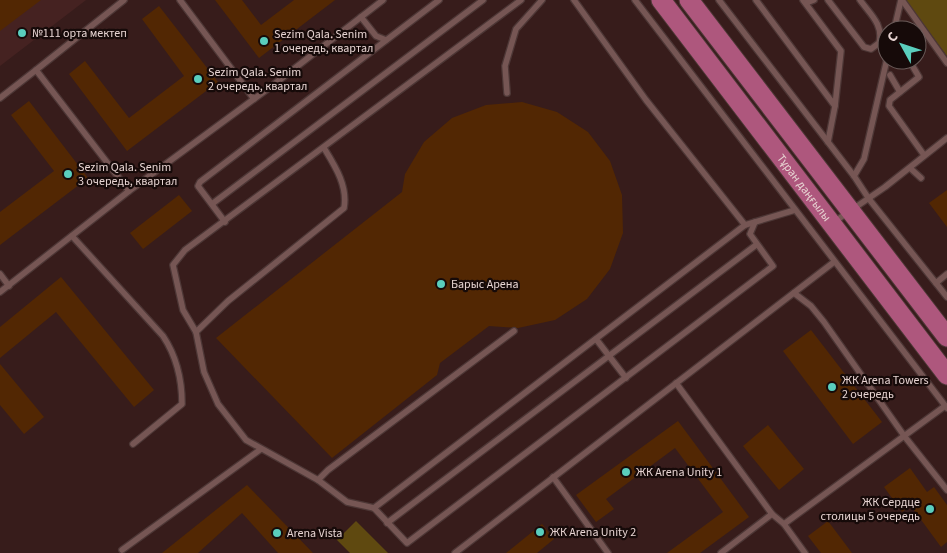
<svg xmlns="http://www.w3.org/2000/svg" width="947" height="553" font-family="'Source Sans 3',sans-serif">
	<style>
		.built { fill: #452221 }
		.green { fill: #5f4910 }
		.building { fill: #522703 }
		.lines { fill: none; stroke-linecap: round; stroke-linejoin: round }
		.lane-casing { stroke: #4d3736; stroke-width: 8 }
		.primary-casing { stroke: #4d3736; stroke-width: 21 }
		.lane { stroke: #765654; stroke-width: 5.5 }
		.primary { stroke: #ae577d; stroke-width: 19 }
		.poi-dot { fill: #5acebd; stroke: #160a09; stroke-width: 2 }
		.labels { text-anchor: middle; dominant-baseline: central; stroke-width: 4.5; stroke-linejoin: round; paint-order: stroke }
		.poi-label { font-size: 12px; fill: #e7d4d2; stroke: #160a09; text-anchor: start }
		.street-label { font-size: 12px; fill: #e7d4d2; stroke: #160a09 }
	</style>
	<rect width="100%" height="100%" fill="#371c1b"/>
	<path class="built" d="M0,0H86L0,66Z"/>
	<g class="green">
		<path d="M906,0H947V56L907,2Z"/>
		<path d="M356,521L388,553H350L337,540Z"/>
	</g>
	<g class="building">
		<path d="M0,0H41L0,31Z"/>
		<path d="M215,0H242L261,25L294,0H335L259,58Z"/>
		<path d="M159,6L218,82L127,151L69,74L85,61L129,118L184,76L142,19Z"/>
		<path d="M29,101L88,178L0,245V212L54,171L11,115Z"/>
		<path d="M522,102L557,112L588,132L610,161L622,195L623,233L610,269L587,299L555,320L518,328L489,326L440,363L437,375L332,458L216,338L402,192L405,174L424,142L452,118L486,105Z"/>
		<path d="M947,190V227L929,203Z"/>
		<path d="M179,195L192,211L143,249L130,233Z"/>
		<path d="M61,277L154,390L134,407L56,312L0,358V327Z"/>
		<path d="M811,330L882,422L853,444L783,351Z"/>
		<path d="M0,364L44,417L24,434L0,405Z"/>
		<path d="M678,421L749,517L700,553H667L723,512L675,448L606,499L614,509L596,522L576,495Z"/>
		<path d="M768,425L804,469L779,490L743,446Z"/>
		<path d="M910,468L927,492L934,487L947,505V542L941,547L911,506L902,512L884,487Z"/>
		<path d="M247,485L313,553H278L242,513L198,553H162Z"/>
		<path d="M828,521L852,553H821L808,536Z"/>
		<path d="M542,524L554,539L537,553H506Z"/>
	</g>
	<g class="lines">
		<defs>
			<g id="lane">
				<path d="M124,0L36,70L129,191"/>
				<path d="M180,0L254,99"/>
				<path d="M574,0L646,100L745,225L795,210"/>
				<path d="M635,0L947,408"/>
				<path d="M719,0L854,176L869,199L947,297"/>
				<path d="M756,0L835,106L828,142"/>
				<path d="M803,0L841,51L835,106"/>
				<path d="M828,0L864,47L871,49L879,43C884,25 870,14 860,0"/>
				<path d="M902,0L947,63"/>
				<path d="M806,3L814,0"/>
				<path d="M361,17L376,36L386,40"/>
				<path d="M894,30L901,0"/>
				<path d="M909,60L919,77L890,100L889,106L924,155"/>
				<path d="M890,75L900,92"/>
				<path d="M507,93L505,66L516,29L542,0"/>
				<path d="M0,98L36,70"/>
				<path d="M910,168L921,178"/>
				<path d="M854,176L864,159L887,59"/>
				<path d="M212,204L483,0"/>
				<path d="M225,222L198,186L200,182L439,0"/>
				<path d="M834,222L885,187L947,138"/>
				<path d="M72,236L163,336C177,357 182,379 182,404L133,444"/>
				<path d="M0,274L9,286"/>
				<path d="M936,283L947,274"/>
				<path d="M0,292L129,191L273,85L383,0"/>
				<path d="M794,293L811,306L824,322L905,437L947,490"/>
				<path d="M514,331L328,470L318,480L347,502L374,508L745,225"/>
				<path d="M196,332L228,301L344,208C348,186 335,166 324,148"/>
				<path d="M596,339L626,378"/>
				<path d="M676,383L772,514L721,553"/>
				<path d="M553,477L608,553"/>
				<path d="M318,480L246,440L218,404L204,372L196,332L183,310L173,265L185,250L521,0"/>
				<path d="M374,508L407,543L773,266L750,234L755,222"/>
				<path d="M772,514L784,524"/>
				<path d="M387,523L756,245"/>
				<path d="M122,550L261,449"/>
				<path d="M455,553L834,262"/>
				<path d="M805,553L784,524L945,406"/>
			</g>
			<g id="primary">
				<path id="s1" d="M661,0L947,375"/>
				<path d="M689,0L947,337"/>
			</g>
		</defs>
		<use href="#lane" class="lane-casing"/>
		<use href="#primary" class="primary-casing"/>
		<use href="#lane" class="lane"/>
		<use href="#primary" class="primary"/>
	</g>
	<g class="poi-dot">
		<circle cx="22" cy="33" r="5"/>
		<circle cx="264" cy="41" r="5"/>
		<circle cx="198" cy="79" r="5"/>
		<circle cx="68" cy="174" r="5"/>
		<circle cx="441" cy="284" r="5"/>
		<circle cx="832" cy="387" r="5"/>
		<circle cx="626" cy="472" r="5"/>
		<circle cx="930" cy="509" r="5"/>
		<circle cx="540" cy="532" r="5"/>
		<circle cx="277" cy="533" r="5"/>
	</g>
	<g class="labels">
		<g class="poi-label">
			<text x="32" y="33">№111 орта мектеп</text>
			<text x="274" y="34">Sezim Qala. Senim<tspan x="274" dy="14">1 очередь, квартал</tspan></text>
			<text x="208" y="72">Sezim Qala. Senim<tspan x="208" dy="14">2 очередь, квартал</tspan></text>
			<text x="78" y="167">Sezim Qala. Senim<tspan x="78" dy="14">3 очередь, квартал</tspan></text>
			<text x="451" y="284">Барыс Арена</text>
			<text x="842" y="380">ЖК Arena Towers<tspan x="842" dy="14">2 очередь</tspan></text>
			<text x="636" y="472">ЖК Arena Unity 1</text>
			<text x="920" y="502" text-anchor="end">ЖК Сердце<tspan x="920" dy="14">столицы 5 очередь</tspan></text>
			<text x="550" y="532">ЖК Arena Unity 2</text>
			<text x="287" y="533">Arena Vista</text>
		</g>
		<g class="street-label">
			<text stroke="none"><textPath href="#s1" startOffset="236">Тұран даңғылы</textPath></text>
		</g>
	</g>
	<g transform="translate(902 45) rotate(310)"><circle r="24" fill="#160a09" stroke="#6a5b59"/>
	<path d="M0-4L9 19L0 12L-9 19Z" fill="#5acebd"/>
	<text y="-8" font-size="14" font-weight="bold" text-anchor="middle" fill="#e7d4d2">С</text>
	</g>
</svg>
